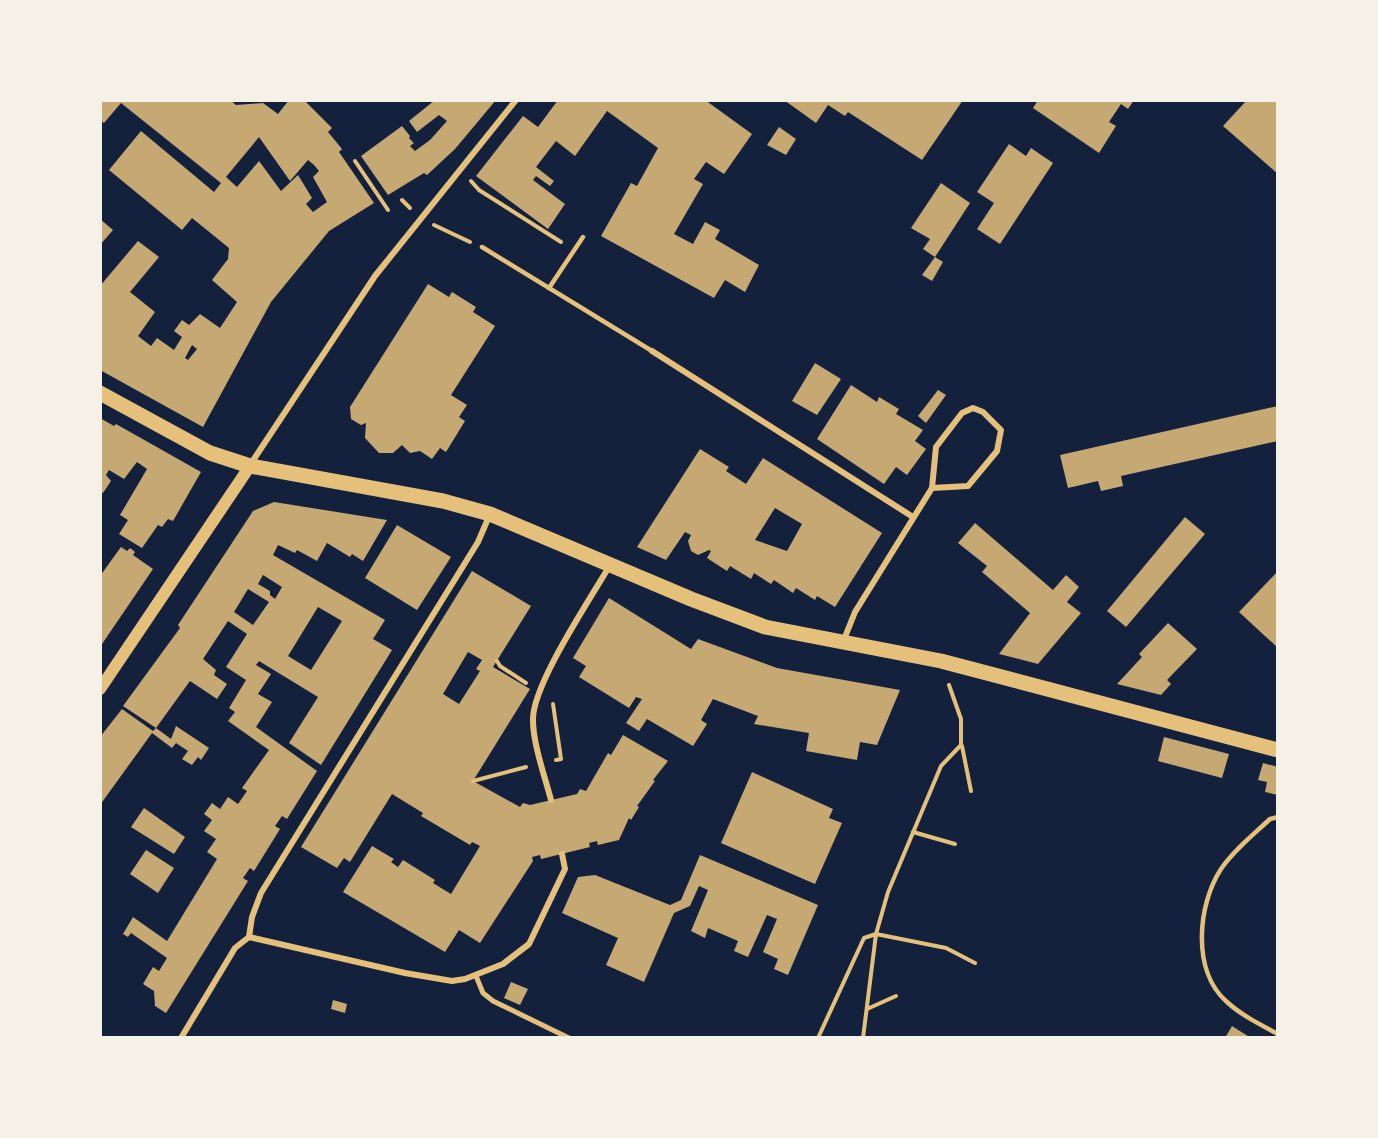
<svg xmlns="http://www.w3.org/2000/svg" width="1378" height="1138" font-family="'Fira Sans',sans-serif">
	<style>
		.building { fill: #c6a872; fill-rule: evenodd }
		.lines { fill: none; stroke-linecap: round; stroke-linejoin: round }
		.path { stroke: #e5c07b; stroke-width: 4 }
		.service { stroke: #e5c07b; stroke-width: 4.5 }
		.pedestrian { stroke: #e5c07b; stroke-width: 5 }
		.minor { stroke: #e5c07b; stroke-width: 6 }
		.secondary { stroke: #e5c07b; stroke-width: 12 }
		.primary { stroke: #e5c07b; stroke-width: 15 }
	</style>
	<rect width="100%" height="100%" fill="#14213d"/>
	<g class="building">
		<path d="M100,100H230L236,105L263,103L278,114L289,100H304L332,128L328,132L342,149L339,152L374,203L329,231L271,302L203,427L100,370V286L138,241L159,257L130,292L155,312L138,336L151,346L157,338L174,350L182,337L174,331L182,320L189,325L200,314L220,328L237,302L212,280L228,259L229,248L192,218L182,230L109,170L141,131L214,192L221,183L121,103L104,123L100,120ZM259,137L290,181L308,160L314,165L319,171L313,177L327,202L313,212L306,204L312,198L298,175L281,191L259,161L237,187L226,177ZM192,345L197,349L188,360L185,358Z"/>
		<path d="M435,100H496L455,149L427,175L424,173L388,195L361,156L402,126L410,136L409,138L414,143L410,146L415,151L430,140L447,121L439,115L417,132L409,121Z"/>
		<path d="M558,100H705L752,134L724,174L706,162L694,179L703,184L674,234L693,244L705,222L720,230L715,239L759,265L745,292L725,280L714,298L601,236L631,183L637,186L658,148L607,111L575,156L556,141L536,167L554,181L550,186L536,176L533,180L565,204L548,229L476,176L523,116L538,127Z"/>
		<path d="M784,100H963L922,160L848,112L845,116L828,105L816,123Z"/>
		<path d="M1038,100H1134L1128,109L1121,104L1109,122L1116,126L1099,153L1033,108Z"/>
		<path d="M1247,100H1278V174L1223,126Z"/>
		<path d="M779,127L796,139L786,155L767,145Z"/>
		<path d="M1009,144L1026,156L1031,148L1053,163L1000,244L977,229L994,203L977,192Z"/>
		<path d="M941,183L970,203L935,257L923,249L930,239L911,228Z"/>
		<path d="M100,219L113,230L100,245Z"/>
		<path d="M935,257L943,262L932,281L922,275Z"/>
		<path d="M428,284L449,297L452,292L476,307L473,312L495,326L451,395L467,405L459,417L465,421L446,452L440,448L432,459L420,451L410,453L402,445L393,453H379L365,438L366,423L361,425L351,419L350,407Z"/>
		<path d="M815,363L841,379L817,415L792,401Z"/>
		<path d="M851,385L877,402L879,397L899,409L896,414L923,430L915,441L926,449L907,475L896,467L884,484L817,439Z"/>
		<path d="M938,390L946,395L926,423L918,416Z"/>
		<path d="M1278,406V441L1121,476L1123,486L1101,491L1098,481L1068,488L1060,455Z"/>
		<path d="M100,418L114,426L116,424L201,472L173,521L168,519L162,527L158,525L142,548L119,534L128,520L120,515L147,469L137,462L124,479L109,470L106,475L111,481L103,493L100,491Z"/>
		<path d="M700,449L729,467L726,471L746,484L763,458L882,533L835,607L817,596L815,600L796,588L793,593L774,580L771,584L754,573L751,579L730,566L727,571L707,558L711,551L709,550L698,555L691,551L688,541L691,535L685,532L666,560L637,547ZM775,508L802,524L787,551L755,540Z"/>
		<path d="M274,502L387,520L363,561L352,554L350,557L327,543L317,561L297,550L295,553L278,545L273,555L385,620L373,639L392,650L321,765L289,743L318,697L259,661L256,665L271,674L258,694L272,702L256,727L317,771L287,819L282,816L275,826L280,829L254,871L250,868L243,878L248,881L166,1013L155,1006L154,991L143,984L153,967L159,971L167,958L131,933L128,937L123,934L133,917L167,941L217,859L207,852L216,839L204,831L212,820L204,814L212,803L220,809L228,797L238,804L247,791L242,788L269,750L228,721L235,712L229,708L246,680L226,667L247,634L228,621L203,659L216,670L214,675L227,684L217,699L190,681L156,728L123,706L180,628L178,625L253,511ZM263,575L282,587L275,599L270,595V591L258,584ZM248,589L269,602L253,625L234,612ZM318,607L342,621L311,670L288,656Z"/>
		<path d="M1185,517L1205,534L1126,627L1107,611Z"/>
		<path d="M975,523L1053,590L1066,575L1079,587L1067,602L1081,613L1038,664L999,654L1030,613L982,572L987,566L958,543Z"/>
		<path d="M397,525L451,557L417,610L365,578Z"/>
		<path d="M121,547L127,551L130,548L135,552L133,555L153,569L100,647V576Z"/>
		<path d="M472,571L531,606L493,667L530,689L473,781L520,807L523,803L530,805L577,794L580,789L586,791L608,753L611,755L623,735L668,761L653,780L655,781L637,806L639,807L631,820L629,818L619,840L598,845L597,841L589,843L590,847L541,859L540,855L532,857L533,861L480,943L459,930L445,952L343,892L372,846L394,859L391,862L398,867L403,860L435,880L433,883L451,894L480,846L472,842L470,845L421,816L423,813L392,794L350,862L344,858L337,868L301,847ZM468,652L482,660L476,669L480,671L459,704L443,694Z"/>
		<path d="M1278,571V648L1239,612Z"/>
		<path d="M609,598L691,649L698,639L777,668L900,690L877,745L860,742L857,760L806,751L809,733L754,724L758,716L713,699L701,720L707,724L693,746L647,719L639,731L626,723L642,699L636,697L629,708L579,677L586,666L573,658Z"/>
		<path d="M1168,623L1197,649L1167,680L1171,684L1161,695L1117,684L1142,657L1139,654Z"/>
		<path d="M122,709L153,731L156,728L171,739L176,726L209,748L201,760L198,757L192,765L182,759L188,751L176,743L172,748L152,733L100,805V737Z"/>
		<path d="M1164,737L1229,754L1222,778L1158,761Z"/>
		<path d="M1263,763L1278,767V795L1265,792L1267,782L1258,780Z"/>
		<path d="M752,772L833,809L829,818L842,823L815,884L721,843Z"/>
		<path d="M144,808L185,837L174,854L131,827Z"/>
		<path d="M146,850L174,868L158,893L130,874Z"/>
		<path d="M700,855L818,905L788,975L774,969L778,959L763,952L777,919L767,915L748,957L734,951L738,941L708,928L705,938L691,931L708,890L699,886L690,906L674,913L644,982L606,965L618,938L562,913L578,877L595,875L670,905L681,900Z"/>
		<path d="M511,982L528,989L520,1005L504,998Z"/>
		<path d="M333,1000L347,1004L345,1013L331,1009Z"/>
		<path d="M1232,1026L1251,1038H1225Z"/>
	</g>
	<g class="lines">
		<g class="path">
			<path d="M355,161L388,210"/>
			<path d="M471,181L479,190L561,242"/>
			<path d="M402,200L410,208"/>
			<path d="M434,225L470,242"/>
			<path d="M497,661L500,666L526,683"/>
			<path d="M553,704L561,759L556,760"/>
			<path d="M962,746L971,791"/>
			<path d="M473,781L526,767"/>
			<path d="M913,832L955,844"/>
			<path d="M867,1009L896,996"/>
			<path d="M818,1038L864,938L876,934L888,892L941,766L961,745V719L949,685"/>
			<path d="M863,1038L876,934L946,948L975,963"/>
		</g>
		<g class="service">
			<path d="M482,247L652,351"/>
			<path d="M549,288L583,237"/>
			<path d="M1278,817L1270,819C1253,835 1234,850 1221,869C1198,904 1191,971 1227,1002C1241,1015 1261,1025 1278,1034"/>
		</g>
		<path class="pedestrian" d="M476,976L483,993L493,1001L569,1038"/>
		<g class="minor">
			<path d="M652,351L913,517"/>
			<path d="M250,465L375,276L516,100"/>
			<path d="M843,642L855,612L932,488L936,447L962,413L973,408L983,412L1001,430L997,451L968,486L932,488"/>
			<path d="M551,800C545,777 533,744 533,720C532,685 591,598 610,565"/>
			<path d="M249,937L405,973L452,981L465,979L503,964L529,944L565,869L562,854"/>
			<path d="M181,1038L235,948L249,937L252,917L261,893L478,542L490,514"/>
		</g>
		<path class="secondary" d="M100,689L250,466"/>
		<path class="primary" d="M100,393L210,453L250,466L443,501L490,514L691,599L765,627L941,661L1278,750"/>
	</g>
	<rect width="1378" height="1138" fill="none" stroke="#f6f1e7" stroke-width="204"/>
</svg>
